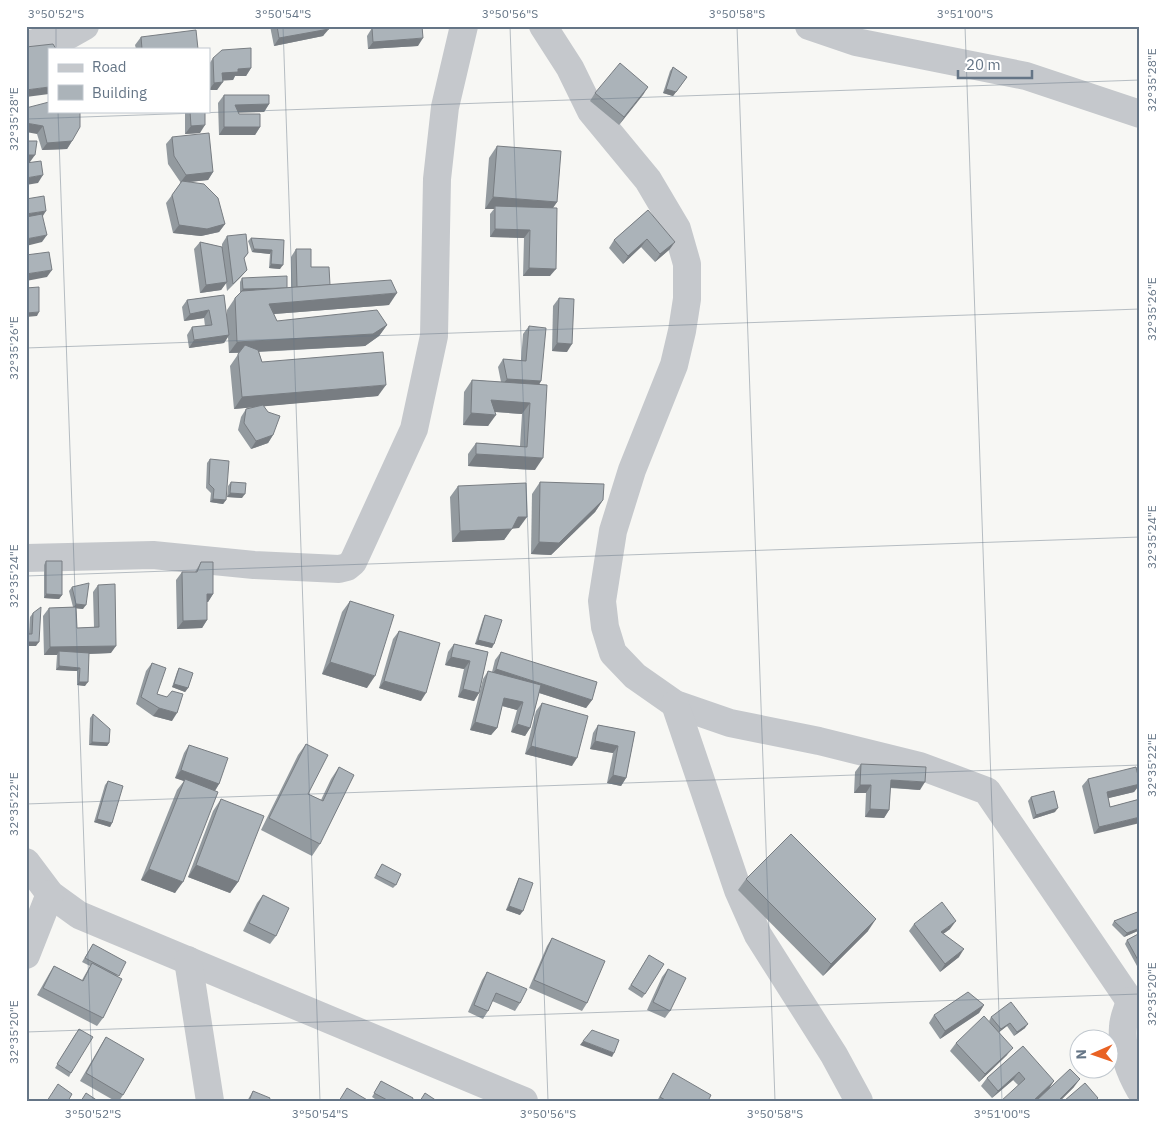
<svg xmlns="http://www.w3.org/2000/svg" width="1166" height="1127" font-family="'IBM Plex Sans',sans-serif">
	<style>
		.lines { fill: none; stroke-linecap: round; stroke-linejoin: round }
		.minor { stroke: #c5c8cc; stroke-width: 28 }
		.wall { fill: #939a9f }
		.shaded-wall { fill: #787d82 }
		.building { fill: #abb3b9; stroke: #787d82 }
		.ticks { fill: none; stroke: #657586; stroke-width: 1; stroke-opacity: 0.45 }
		.neatline { fill: none; stroke: #657586; stroke-width: 2 }
		.ticks-label { font-size: 12px; text-anchor: middle; fill: #657586 }
	</style>
	<rect width="100%" height="100%" fill="#f7f7f4"/>
	<g class="lines">
		<g class="minor">
			<path d="M543,26L570,68L591,111L648,180L677,229L687,264V299L682,331L674,365L632,470L613,531L602,601L605,627L613,653L635,676L675,704L730,723L819,741L920,766L987,791L1130,1001L1140,1004"/>
			<path d="M809,26L856,42L1026,76L1140,114"/>
			<path d="M26,45L69,35L85,26"/>
			<path d="M26,558L153,555L254,565L339,569L347,567L353,562L414,429L434,336L437,179L445,107L464,26"/>
			<path d="M675,704L738,890L758,935L834,1055L859,1101"/>
			<path d="M26,862L50,894L79,915L524,1101"/>
			<path d="M26,955L50,894"/>
			<path d="M188,960L210,1101"/>
			<path d="M1130,1001C1128,1009 1123,1018 1123,1027C1121,1050 1129,1071 1140,1090"/>
		</g>
	</g>
	<g class="wall">
		<path d="M270,26H328L323,36L274,46Z"/>
		<path d="M368,26H385V27L418,46L368,49L367,36L372,28H375Z"/>
		<path d="M141,37L198,49H136L135,45Z"/>
		<path d="M213,58L251,68L246,76H235L233,80H223L217,90H209V64Z"/>
		<path d="M673,67L687,77L673,96L663,93L670,71Z"/>
		<path d="M648,87L619,125L590,101L595,93Z"/>
		<path d="M224,95L269,104L264,112H239V114L260,127L255,135H219L218,103Z"/>
		<path d="M26,108L72,141L67,149L42,150L37,134Z"/>
		<path d="M185,111H205L200,133L185,134Z"/>
		<path d="M172,137L213,172L208,180L188,182L225,224L219,232L201,236L173,233L166,203L181,183L168,164L166,144Z"/>
		<path d="M497,146L557,202L553,208L550,276H523L524,238L490,237V214L494,209H485L489,158Z"/>
		<path d="M648,210L670,249L655,262L641,247L623,264L609,248L614,240Z"/>
		<path d="M227,236L248,253L244,259L247,270L241,277L227,291L226,283L221,290L200,293L194,249L200,242L222,247V244Z"/>
		<path d="M251,238L284,240L280,269L269,268L270,254L252,252L248,241Z"/>
		<path d="M296,249L311,267L330,285L389,305L274,314L277,321L387,325L379,336L365,346L259,352L262,362L378,396L264,406L273,435L268,443L251,449L238,430L241,417L246,409L254,407L234,409L230,366L239,353H229L228,337L224,343L189,348L187,335L192,327L205,326L204,318L184,321L182,307L187,300L224,295L227,322V310L235,298L241,293H240V282L242,278L287,288H291V257Z"/>
		<path d="M559,298L567,352L552,351L553,306Z"/>
		<path d="M529,326L541,381L539,385L535,470L468,466V454L476,443L520,446L522,414L495,412L488,426L463,425L464,392L472,380L501,382L498,367L503,359L521,361L523,334Z"/>
		<path d="M210,459L226,500L223,504L210,502L211,493L206,488L207,463Z"/>
		<path d="M231,482L242,498L227,497L228,486Z"/>
		<path d="M540,482L603,500L595,512L551,555L531,554L532,494Z"/>
		<path d="M458,486L519,528H512L504,540L452,542L450,497Z"/>
		<path d="M46,561L62,595L59,599L44,598V565Z"/>
		<path d="M201,562L213,594L208,602H207V620L202,628L177,629L176,580L182,572H195Z"/>
		<path d="M98,585L111,653L89,654L85,686L77,685V671L56,670L57,655H44L43,616L49,608L73,607L69,591L72,587L83,609L76,608L77,628L94,627L93,592Z"/>
		<path d="M350,601L367,688L322,674L342,612Z"/>
		<path d="M33,613L36,646L29,634L30,617Z"/>
		<path d="M485,615L492,648L475,644L483,619Z"/>
		<path d="M399,631L421,701L379,688L393,639Z"/>
		<path d="M454,644L488,652L479,693L474,701L458,697L464,669L445,665L448,652Z"/>
		<path d="M501,652L592,700L586,708L539,693L530,728L525,736L511,732L517,710L502,706L497,728L491,735L470,730L483,679L488,671L492,672L495,660Z"/>
		<path d="M152,663L157,694L167,697L172,721L153,716L136,704L146,671Z"/>
		<path d="M179,668L188,688L185,692L172,687L177,672Z"/>
		<path d="M542,703L572,766L525,754L536,711Z"/>
		<path d="M93,714L109,743L107,746L89,745L90,718Z"/>
		<path d="M598,725L635,732L626,778L621,786L607,783L613,753L590,749L593,733Z"/>
		<path d="M306,744L308,794L321,800L331,779L339,767L320,844L312,856L261,830L298,755Z"/>
		<path d="M189,745L219,784L215,791L175,893L141,880L177,790L184,781L175,778L184,753Z"/>
		<path d="M861,764L920,790L890,788L889,810L884,818L865,817L866,793H854L855,772Z"/>
		<path d="M1088,779L1140,784L1134,792L1108,798L1110,807L1140,799L1094,834L1082,786Z"/>
		<path d="M108,781L112,823L110,827L94,822L105,785Z"/>
		<path d="M1031,797L1055,812L1033,819L1028,801Z"/>
		<path d="M221,799L238,882L230,893L188,877L213,811Z"/>
		<path d="M382,864L396,885L393,888L374,878Z"/>
		<path d="M519,878L520,915L506,910L517,882Z"/>
		<path d="M746,879L868,931L823,976L738,890Z"/>
		<path d="M263,895L276,936L270,944L243,931L257,903Z"/>
		<path d="M1140,911V930L1124,937L1112,925L1114,921Z"/>
		<path d="M914,924L950,929L943,934L959,957L940,972L909,931Z"/>
		<path d="M1140,933V964L1137,966L1125,944L1127,940Z"/>
		<path d="M552,938L587,1003L582,1011L529,988L547,946Z"/>
		<path d="M93,944L118,977L103,1018L97,1026L37,995L49,974L54,966L82,980L90,966L82,962Z"/>
		<path d="M647,959L645,994L642,998L628,989Z"/>
		<path d="M668,969L670,1011L665,1018L647,1010L662,977Z"/>
		<path d="M487,972L520,1003L515,1011L492,1001L488,1011L483,1019L468,1012L482,980Z"/>
		<path d="M984,1005L979,1013L940,1039L929,1023L934,1015Z"/>
		<path d="M991,1017L1025,1028L1014,1036L1007,1026L999,1032L1007,1055L979,1082L950,1051L956,1043L992,1026L989,1021Z"/>
		<path d="M76,1033L71,1073L69,1077L55,1068Z"/>
		<path d="M106,1037L123,1095L119,1101H115L80,1081L101,1045Z"/>
		<path d="M1023,1046L1050,1088L1074,1087L1060,1101H1036L1018,1085L1013,1080L992,1098L981,1086L987,1078Z"/>
		<path d="M673,1073L708,1101H657Z"/>
		<path d="M381,1081L412,1101H378L372,1097Z"/>
		<path d="M253,1091L269,1101H247Z"/>
	</g>
	<g class="shaded-wall">
		<path d="M368,26H385L383,29Z"/>
		<path d="M329,29L323,36L274,46L279,38Z"/>
		<path d="M423,38L418,46L368,49L373,42Z"/>
		<path d="M251,68L246,76H235L233,80L217,81L222,73L238,69Z"/>
		<path d="M223,82L217,90H209L214,83Z"/>
		<path d="M49,87V94L26,97V90Z"/>
		<path d="M648,87L643,95L619,125L624,117Z"/>
		<path d="M666,89L676,92L673,96L663,93Z"/>
		<path d="M269,104L264,112L229,113L235,105Z"/>
		<path d="M26,123L43,126L37,134L26,132Z"/>
		<path d="M205,125L200,133L185,134L191,126Z"/>
		<path d="M224,127H260L255,135H219Z"/>
		<path d="M72,141L67,149L42,150L47,143Z"/>
		<path d="M26,155H35L30,162H26Z"/>
		<path d="M213,172L208,180L180,183L186,175Z"/>
		<path d="M43,175L38,183L26,185V178Z"/>
		<path d="M493,197L557,202L549,213L495,206L494,209H485Z"/>
		<path d="M46,211L41,219L26,221V214Z"/>
		<path d="M225,224L219,232L201,236L173,233L179,225Z"/>
		<path d="M495,229L530,230L524,238L490,237Z"/>
		<path d="M47,235L42,242L26,246V239Z"/>
		<path d="M647,239L641,247L623,264L628,256Z"/>
		<path d="M675,242L670,249L655,262L660,254Z"/>
		<path d="M254,249L272,250L270,254L252,252Z"/>
		<path d="M271,264L283,265L280,269L269,268Z"/>
		<path d="M529,268L556,269L550,276H523Z"/>
		<path d="M52,270L47,277L26,281V274Z"/>
		<path d="M227,282L221,290L200,293L206,285Z"/>
		<path d="M287,288L285,292L240,293L243,289Z"/>
		<path d="M397,293L389,305L261,315L269,304Z"/>
		<path d="M209,310L204,318L184,321L190,314Z"/>
		<path d="M39,312L37,316L26,317V313Z"/>
		<path d="M387,325L379,336L365,346L229,353L237,342Z"/>
		<path d="M229,335L224,343L189,348L194,340Z"/>
		<path d="M557,343L572,344L567,352L552,351Z"/>
		<path d="M507,379L541,381L536,389L501,386Z"/>
		<path d="M386,385L378,396L234,409L242,397Z"/>
		<path d="M491,400L530,403L522,414L483,411Z"/>
		<path d="M471,413L496,415L488,426L463,425Z"/>
		<path d="M273,435L268,443L251,449L256,441Z"/>
		<path d="M476,454L543,458L535,470L468,466Z"/>
		<path d="M230,493L245,494L242,498L227,497Z"/>
		<path d="M213,499L226,500L223,504L210,502Z"/>
		<path d="M603,500L595,512L551,555L531,554L539,542Z"/>
		<path d="M518,517H527L519,528L510,529Z"/>
		<path d="M512,529L504,540L452,542L460,531Z"/>
		<path d="M46,594L62,595L59,599L44,598Z"/>
		<path d="M207,594H213L208,602H201Z"/>
		<path d="M76,604L86,605L83,609L73,608Z"/>
		<path d="M207,620L202,628L177,629L183,621Z"/>
		<path d="M478,640L494,644L492,648L475,644Z"/>
		<path d="M26,642H39L36,646H26Z"/>
		<path d="M116,646L111,653L59,655V651L57,655H44L50,647Z"/>
		<path d="M451,657L470,661L464,669L445,665Z"/>
		<path d="M330,662L375,676L367,688L322,674Z"/>
		<path d="M59,666L80,668L77,671L56,670Z"/>
		<path d="M496,669L592,700L586,708L490,677Z"/>
		<path d="M384,681L426,693L421,701L379,688Z"/>
		<path d="M79,682H88L85,686L77,685Z"/>
		<path d="M174,684L188,688L185,692L172,687Z"/>
		<path d="M463,689L479,693L474,701L458,697Z"/>
		<path d="M504,698L523,702L517,710L499,705Z"/>
		<path d="M159,708L177,713L172,721L153,716Z"/>
		<path d="M475,722L497,728L491,735L470,730Z"/>
		<path d="M517,724L530,728L525,736L511,732Z"/>
		<path d="M595,741L618,746L613,753L590,749Z"/>
		<path d="M92,742L109,743L107,746L89,745Z"/>
		<path d="M531,746L577,758L572,766L525,754Z"/>
		<path d="M181,770L219,784L214,792L185,779L184,781L175,778Z"/>
		<path d="M613,775L626,778L621,786L607,783Z"/>
		<path d="M891,780L925,782L920,790L885,787Z"/>
		<path d="M1140,784L1134,792L1101,800L1107,792Z"/>
		<path d="M860,785H871L866,793H854Z"/>
		<path d="M1058,808L1055,812L1033,819L1036,815Z"/>
		<path d="M870,809L889,810L884,818L865,817Z"/>
		<path d="M1140,817V823L1094,834L1099,827Z"/>
		<path d="M97,819L112,823L110,827L94,822Z"/>
		<path d="M196,865L238,882L230,893L188,877Z"/>
		<path d="M149,869L183,882L175,893L141,880Z"/>
		<path d="M509,906L523,911L520,915L506,910Z"/>
		<path d="M876,919L868,931L823,976L831,964Z"/>
		<path d="M956,921L950,929L935,940L941,932Z"/>
		<path d="M1140,928V930L1124,937L1127,933Z"/>
		<path d="M964,949L959,957L940,972L945,964Z"/>
		<path d="M984,1005L979,1013L940,1039L945,1031Z"/>
		<path d="M1010,1023L1007,1026L998,1033L1001,1029Z"/>
		<path d="M1028,1024L1025,1028L1014,1036L1017,1032Z"/>
		<path d="M583,1041L614,1053L612,1057L580,1045Z"/>
		<path d="M1013,1048L1007,1055L979,1082L985,1074Z"/>
		<path d="M1019,1072L1013,1080L992,1098L998,1091Z"/>
		<path d="M1080,1079L1074,1087L1060,1101H1058Z"/>
		<path d="M1054,1081L1049,1089L1036,1101H1033Z"/>
	</g>
	<g class="building">
		<path d="M277,26H328L329,29L279,38Z"/>
		<path d="M392,26H422L423,38L373,42L372,28Z"/>
		<path d="M196,30L198,49H142L141,37Z"/>
		<path d="M53,44L56,49H49V87L26,90V47Z"/>
		<path d="M251,48V68L238,69V72L222,73L223,82L214,83L213,58L222,50Z"/>
		<path d="M620,63L648,87L624,117L595,93Z"/>
		<path d="M673,67L687,77L676,92L666,89Z"/>
		<path d="M224,95H269V104L235,105L239,114H260V127H224Z"/>
		<path d="M49,102V111H80V127L72,141L47,143L43,126L26,123V108Z"/>
		<path d="M190,111H205V125L191,126Z"/>
		<path d="M209,133L213,172L186,175L174,156L172,137Z"/>
		<path d="M26,141H37L35,155H26Z"/>
		<path d="M497,146L561,151L557,202L493,197Z"/>
		<path d="M41,161L43,175L26,178V163Z"/>
		<path d="M182,181L204,184L218,198L225,224L207,229L179,225L172,195Z"/>
		<path d="M44,196L46,211L26,214V199Z"/>
		<path d="M495,206L557,208L556,269L529,268L530,230L495,229Z"/>
		<path d="M648,210L675,242L660,254L647,239L628,256L614,240Z"/>
		<path d="M42,214L47,235L26,239V217Z"/>
		<path d="M246,234L248,253L244,258L247,270L233,284L227,236Z"/>
		<path d="M251,238L284,240L283,265L271,264L272,250L254,249Z"/>
		<path d="M200,242L222,247L227,282L206,285Z"/>
		<path d="M296,249H311V267H329L330,285L297,287Z"/>
		<path d="M49,252L52,270L26,274V255Z"/>
		<path d="M287,276V288L243,289L242,278Z"/>
		<path d="M391,280L397,293L269,304L277,321L377,310L387,325L373,334L237,342L235,298L242,291Z"/>
		<path d="M39,287V312L26,313V288Z"/>
		<path d="M224,295L229,335L194,340L192,327L212,325L209,310L190,314L187,300Z"/>
		<path d="M559,298L574,299L572,344L557,343Z"/>
		<path d="M529,326L546,328L541,381L507,379L503,359L526,361Z"/>
		<path d="M245,345L258,350L262,362L383,352L386,385L242,397L238,354Z"/>
		<path d="M472,380L547,385L543,458L476,454V443L527,447L530,403L491,400L496,415L471,413Z"/>
		<path d="M263,405L268,412L280,416L273,435L256,441L244,423L246,409Z"/>
		<path d="M210,459L229,461L226,500L213,499L214,489L209,484Z"/>
		<path d="M231,482L246,483L245,494L230,493Z"/>
		<path d="M540,482L604,484L603,500L559,543L539,542Z"/>
		<path d="M526,483L527,517H518L512,529L460,531L458,486Z"/>
		<path d="M46,561H62V595L46,594Z"/>
		<path d="M201,562H213V594H207V620L183,621L182,572H197Z"/>
		<path d="M89,583L86,605L76,604L72,587Z"/>
		<path d="M115,584L116,646L50,647L49,608L76,607L77,628L99,627L98,585Z"/>
		<path d="M350,601L394,615L375,676L330,662Z"/>
		<path d="M41,607L39,642H26V634H32L33,613Z"/>
		<path d="M485,615L502,620L494,644L478,640Z"/>
		<path d="M399,631L440,643L426,693L384,681Z"/>
		<path d="M454,644L488,652L479,693L463,689L470,661L451,657Z"/>
		<path d="M59,651L89,653L88,682H79L80,668L59,666Z"/>
		<path d="M501,652L597,682L592,700L496,669Z"/>
		<path d="M152,663L166,668L157,694L167,697L172,691L183,694L177,713L159,708L141,697Z"/>
		<path d="M179,668L193,673L188,688L174,684Z"/>
		<path d="M488,671L541,685L530,728L517,724L523,702L504,698L497,728L475,722Z"/>
		<path d="M542,703L588,716L577,758L531,746Z"/>
		<path d="M93,714L110,729L109,743L92,742Z"/>
		<path d="M598,725L635,732L626,778L613,775L618,746L595,741Z"/>
		<path d="M306,744L328,755L308,794L323,801L339,767L354,775L320,844L269,818Z"/>
		<path d="M189,745L228,758L219,784L181,770Z"/>
		<path d="M861,764L926,767L925,782L891,780L889,810L870,809L871,785H860Z"/>
		<path d="M1136,767L1140,784L1107,792L1110,807L1140,799V817L1099,827L1088,779Z"/>
		<path d="M185,779L218,792L183,882L149,869Z"/>
		<path d="M108,781L123,786L112,823L97,819Z"/>
		<path d="M1054,791L1058,808L1036,815L1031,797Z"/>
		<path d="M221,799L264,816L238,882L196,865Z"/>
		<path d="M791,834L876,919L831,964L746,879Z"/>
		<path d="M382,864L401,874L396,885L376,875Z"/>
		<path d="M519,878L533,883L523,911L509,906Z"/>
		<path d="M263,895L289,908L276,936L249,923Z"/>
		<path d="M942,902L956,921L941,932L964,949L945,964L914,924Z"/>
		<path d="M1140,911V928L1127,933L1114,921Z"/>
		<path d="M1140,933V962H1139L1127,940Z"/>
		<path d="M552,938L605,961L587,1003L534,980Z"/>
		<path d="M93,944L126,962L119,976L85,958Z"/>
		<path d="M649,955L664,964L645,994L631,985Z"/>
		<path d="M92,963L122,979L103,1018L43,988L54,966L83,981Z"/>
		<path d="M668,969L686,978L670,1011L653,1002Z"/>
		<path d="M487,972L527,989L520,1003L496,993L488,1011L474,1005Z"/>
		<path d="M968,992L984,1005L945,1031L934,1015Z"/>
		<path d="M1011,1002L1028,1024L1017,1032L1010,1023L1001,1029L991,1017Z"/>
		<path d="M984,1016L1013,1048L985,1074L956,1043Z"/>
		<path d="M79,1029L93,1037L71,1073L57,1064Z"/>
		<path d="M592,1030L619,1040L614,1053L583,1041Z"/>
		<path d="M106,1037L144,1059L123,1095L86,1073Z"/>
		<path d="M1023,1046L1054,1081L1033,1101H1001L1025,1079L1019,1072L998,1091L987,1078Z"/>
		<path d="M1070,1069L1080,1079L1058,1101H1036Z"/>
		<path d="M673,1073L711,1095L708,1101H667L660,1097Z"/>
		<path d="M381,1081L413,1098L412,1101H389L374,1093Z"/>
		<path d="M1085,1083L1098,1098L1095,1101H1064Z"/>
		<path d="M58,1084L72,1094L68,1101H47Z"/>
		<path d="M347,1088L369,1101H339Z"/>
		<path d="M253,1091L270,1098L269,1101H249Z"/>
		<path d="M86,1093L98,1101H81Z"/>
		<path d="M425,1093L437,1101H420Z"/>
	</g>
	<path class="ticks" d="M56,26V49M283,26L320,1101M510,26L548,1101M737,26L775,1101M965,26L1002,1101M58,111L93,1101M26,119L1140,80M26,348L1140,309M26,576L1140,537M26,804L1140,765M26,1032L1140,994"/>
	<rect width="1166" height="1127" fill="none" stroke="#ffffff" stroke-width="55"/>
	<rect x="48" y="48" width="162" height="65" fill="#ffffff" stroke="#c1c8cf"/>
	<rect x="58" y="64" width="25" height="8" fill="#c5c8cc" stroke="#c1c8cf"/>
	<text x="92" y="72" font-size="15" fill="#657586">Road</text>
	<rect x="58" y="85" width="25" height="15" fill="#abb3b9" stroke="#c1c8cf"/>
	<text x="92" y="98" font-size="15" fill="#657586">Building</text>
	<g transform="translate(1094 1054) rotate(268)"><circle r="24" fill="#ffffff" stroke="#c1c8cf"/>
	<path d="M0-4L9 19L0 12L-9 19Z" fill="#e96223"/>
	<text y="-8" font-size="14" font-weight="bold" text-anchor="middle" fill="#657586">N</text>
	</g>
	<path d="M958 70v8h74v-8" fill="none" stroke="#657586" stroke-width="2.5"/>
	<text x="966" y="70" font-size="15" fill="#657586" stroke="#ffffff" stroke-width="4" paint-order="stroke">20 m</text>
	<rect x="28" y="28" width="1110" height="1072" class="neatline"/>
	<g class="ticks-label">
		<text x="56" y="18">3°50'52"S</text>
		<text x="283" y="18">3°50'54"S</text>
		<text x="510" y="18">3°50'56"S</text>
		<text x="737" y="18">3°50'58"S</text>
		<text x="965" y="18">3°51'00"S</text>
		<text transform="translate(1152 80) rotate(-90)" y="4">32°35'28"E</text>
		<text transform="translate(14 119) rotate(-90)" y="4">32°35'28"E</text>
		<text transform="translate(1152 309) rotate(-90)" y="4">32°35'26"E</text>
		<text transform="translate(14 348) rotate(-90)" y="4">32°35'26"E</text>
		<text transform="translate(1152 537) rotate(-90)" y="4">32°35'24"E</text>
		<text transform="translate(14 576) rotate(-90)" y="4">32°35'24"E</text>
		<text transform="translate(1152 765) rotate(-90)" y="4">32°35'22"E</text>
		<text transform="translate(14 804) rotate(-90)" y="4">32°35'22"E</text>
		<text transform="translate(1152 994) rotate(-90)" y="4">32°35'20"E</text>
		<text transform="translate(14 1032) rotate(-90)" y="4">32°35'20"E</text>
		<text x="93" y="1118">3°50'52"S</text>
		<text x="320" y="1118">3°50'54"S</text>
		<text x="548" y="1118">3°50'56"S</text>
		<text x="775" y="1118">3°50'58"S</text>
		<text x="1002" y="1118">3°51'00"S</text>
	</g>
</svg>
